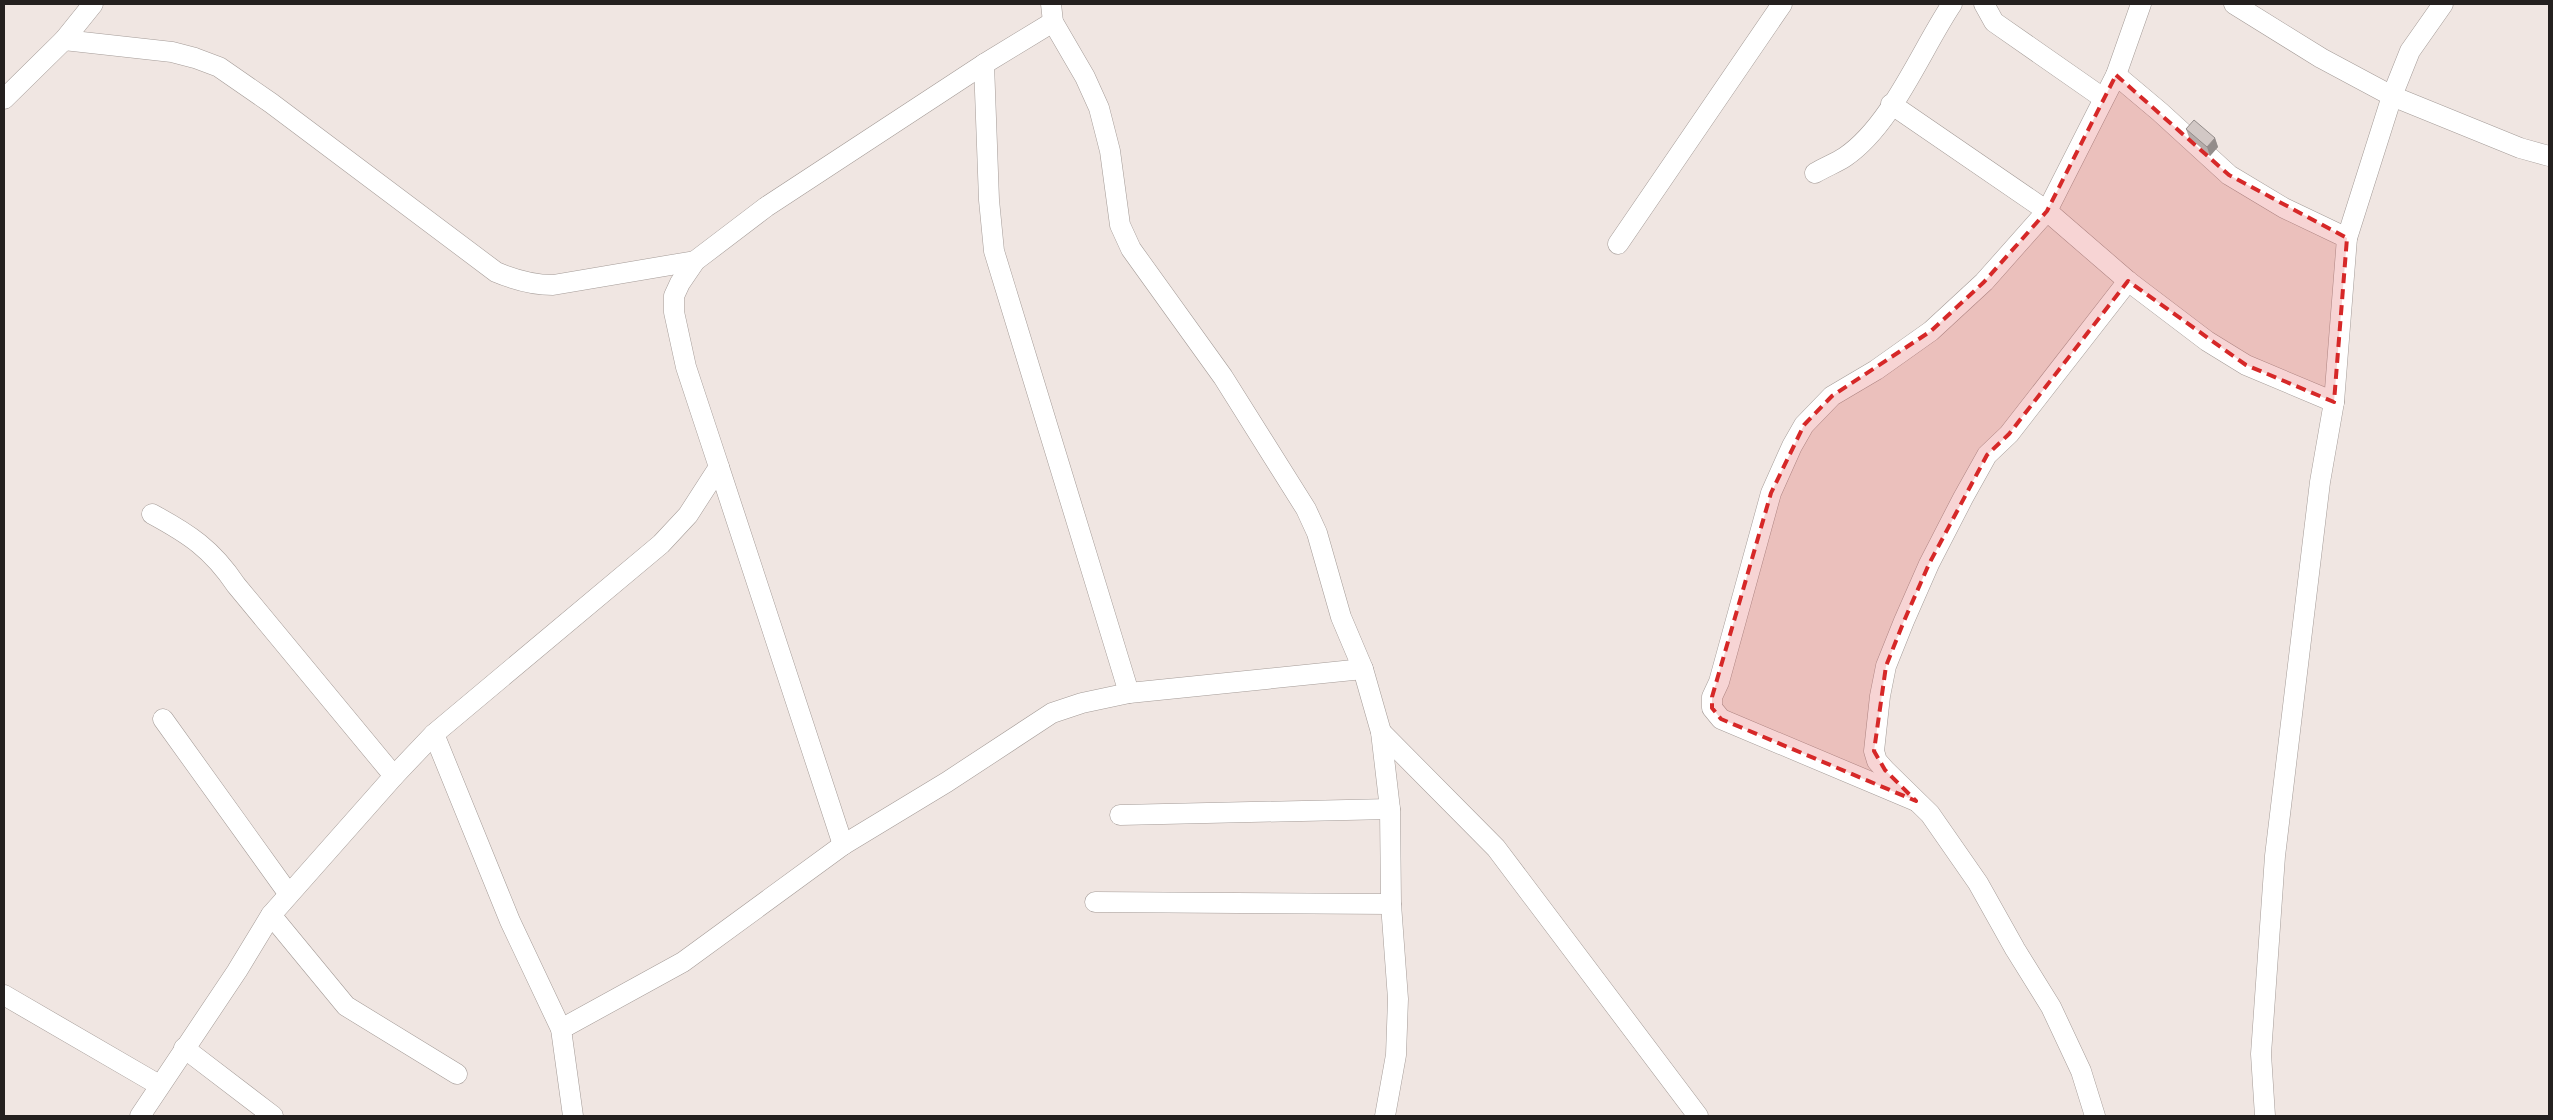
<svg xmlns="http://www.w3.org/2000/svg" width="2553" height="1120" font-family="Spectral,serif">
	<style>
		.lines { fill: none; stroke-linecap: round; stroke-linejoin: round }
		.minor-casing { stroke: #a49b97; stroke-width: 21 }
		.minor { stroke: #fff; stroke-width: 20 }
		.wall { fill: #b5aca9 }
		.shaded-wall { fill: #938c8a }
		.building { fill: #d2c8c5; stroke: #938c8a }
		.marked { fill: #d62828; fill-opacity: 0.2; stroke: #d62828; stroke-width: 4; stroke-dasharray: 10 6; stroke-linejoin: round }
	</style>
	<rect width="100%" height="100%" fill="#f0e6e2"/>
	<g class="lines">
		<defs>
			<g id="minor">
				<path d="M1051,4L1053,22L1085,77L1099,108L1110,151L1120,225L1131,249L1223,377L1306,509L1317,533L1341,617L1363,669L1381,732L1390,809L1391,904L1398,999L1396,1055L1385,1116"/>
				<path d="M1984,4L1994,22L2103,98"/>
				<path d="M2234,4L2321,58L2392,96L2520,148L2549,156"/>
				<path d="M64,40L172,52L195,58L219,67L271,103L496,272C515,280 532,285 553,285L695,261"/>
				<path d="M984,64L989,200L994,251L1129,693"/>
				<path d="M2116,75L2160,112L2229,175L2284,208L2347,238"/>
				<path d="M4,99L64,40L93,4"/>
				<path d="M1891,104L2047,211L2128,281L2207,341L2246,365L2334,402"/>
				<path d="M1815,173C1825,167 1836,163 1845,157C1892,125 1921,50 1952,4"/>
				<path d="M1618,244L1782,4"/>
				<path d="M719,467L843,845"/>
				<path d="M152,514C189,534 212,549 236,585L394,776"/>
				<path d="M163,719L288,893"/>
				<path d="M1381,732L1496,848L1698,1116"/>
				<path d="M434,734L510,921L561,1029L573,1116"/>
				<path d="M1916,801L1721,719L1712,708V697L1719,682L1771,493L1792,446L1804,425L1832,396L1876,370L1931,331L1984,282L2047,211L2116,75L2141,4"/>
				<path d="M1120,815L1390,809"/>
				<path d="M1095,902L1391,904"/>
				<path d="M271,915L346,1006L457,1074"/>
				<path d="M4,995L159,1085"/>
				<path d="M561,1029L683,962L843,845L947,782L1052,713L1082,703L1129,693L1363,669"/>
				<path d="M184,1048L273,1116"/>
				<path d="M140,1116L237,971L271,915L394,776L434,734L661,544L688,515L719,467L686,367L674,312V296L680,283L695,261L766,207L984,64L1053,22"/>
				<path d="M2095,1116L2081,1071L2051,1007L2015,949L1978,883L1930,814L1885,770L1877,761L1874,751L1880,696L1886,666L1904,621L1929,564L1963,498L1987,455L2009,434L2128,281"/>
				<path d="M2265,1116L2261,1054L2275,856L2320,482L2334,402L2347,238L2392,96L2410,51L2443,4"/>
			</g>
		</defs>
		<use href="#minor" class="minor-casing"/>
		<use href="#minor" class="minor"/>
	</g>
	<path class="wall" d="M2186,129L2215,138L2218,147L2210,156L2189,137Z"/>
	<path class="shaded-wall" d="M2215,138L2218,147L2210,156L2207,147Z"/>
	<path class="building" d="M2194,120L2215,138L2207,147L2186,129Z"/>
	<path class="marked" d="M2116,75L2229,175L2347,238L2334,402L2246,365L2128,281L2009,434L1987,455L1929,564L1904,621L1886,666L1874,751L1885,770L1916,801L1721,719L1712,708V697L1771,493L1804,425L1832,396L1931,331L1984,282L2047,211Z"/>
	<rect width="2553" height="1120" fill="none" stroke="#24201f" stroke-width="10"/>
</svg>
